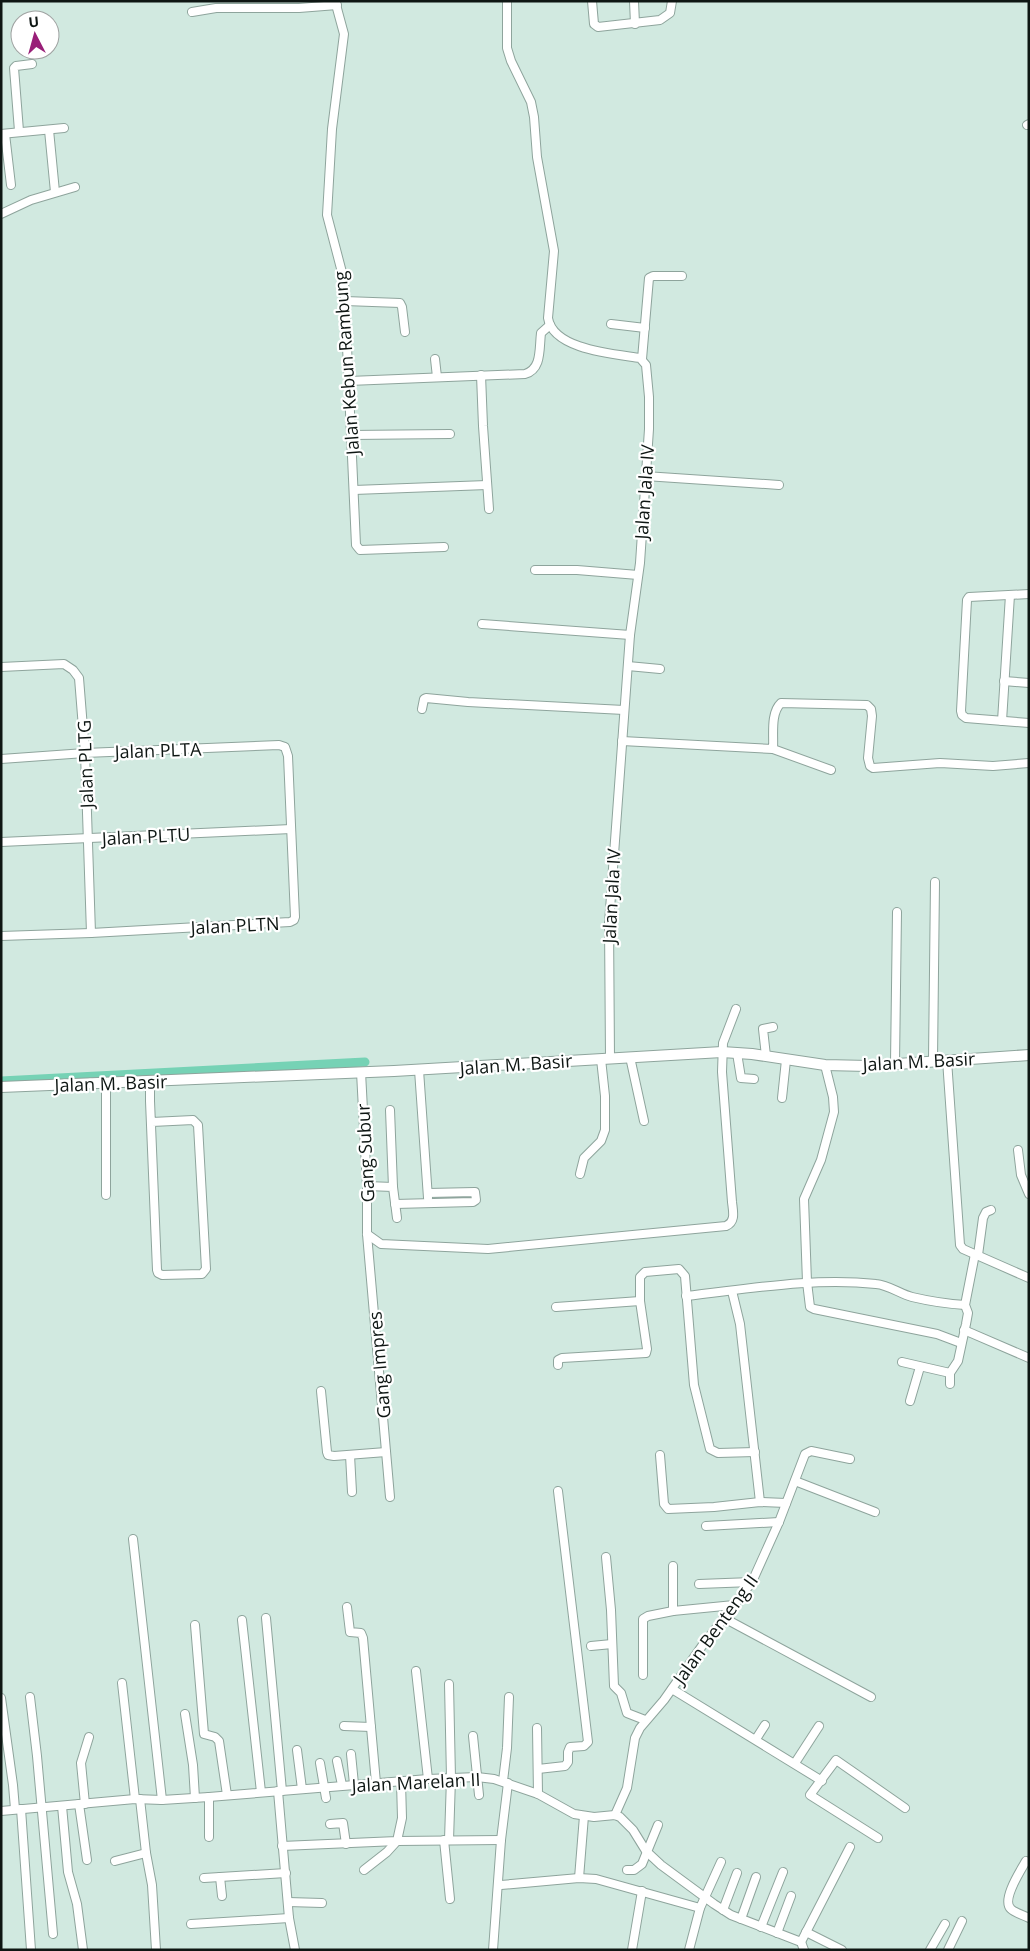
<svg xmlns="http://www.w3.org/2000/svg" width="1030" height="1951" font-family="'Open Sans',sans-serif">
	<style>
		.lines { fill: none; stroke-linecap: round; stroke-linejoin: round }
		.canal { stroke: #76d2b5; stroke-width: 9 }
		.minor-casing { stroke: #8ea49c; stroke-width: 10 }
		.major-casing { stroke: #8ea49c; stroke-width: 12 }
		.minor { stroke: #fff; stroke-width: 8 }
		.major { stroke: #fff; stroke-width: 10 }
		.labels { text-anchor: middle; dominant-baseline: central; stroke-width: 4.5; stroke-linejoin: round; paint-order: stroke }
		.street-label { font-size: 18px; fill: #0e1613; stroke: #fff }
	</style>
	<rect width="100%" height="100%" fill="#d1e9e0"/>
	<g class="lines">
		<path class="canal" d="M1,1081L365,1062"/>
		<defs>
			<g id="minor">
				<path d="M335,1L344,34L332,129L327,215L344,280L356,545L360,550L444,547"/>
				<path d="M507,1V48L511,61L531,102L534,117L537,157L554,251L548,318C553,350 615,354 640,358L646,365L649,397V429L640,563L630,635L609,923L610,1058"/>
				<path d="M592,1L594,24L598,27L660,20L670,13L672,1"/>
				<path d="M634,1L635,24"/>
				<path d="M192,12L216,8H299L337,5"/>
				<path d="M1027,125L1029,124"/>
				<path d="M49,130L55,192"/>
				<path d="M19,131L14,68L16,66L32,64"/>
				<path d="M1,134L64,128"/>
				<path d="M5,134L11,185"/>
				<path d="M1,214L31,200L75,187"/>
				<path d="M345,301L400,303L402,307L405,332"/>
				<path d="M611,324L645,328"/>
				<path d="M435,359L437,377"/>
				<path d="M642,359L649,278L653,276H682"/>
				<path d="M481,375L483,426L489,509"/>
				<path d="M349,381L525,374C542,369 539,349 541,333L550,325"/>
				<path d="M351,435L450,434"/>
				<path d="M645,476L779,485"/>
				<path d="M354,490L487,485"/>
				<path d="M535,570H577L638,575"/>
				<path d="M1029,594L969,597L967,600L961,711L962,715L966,718L1029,723"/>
				<path d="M482,624L630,635"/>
				<path d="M628,666L660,669"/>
				<path d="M1,667L64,664L73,670L79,678L85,753L91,933"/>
				<path d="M1004,681L1029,683"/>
				<path d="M422,709L424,699L426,698L468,702L624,710"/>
				<path d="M1002,721L1010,595"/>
				<path d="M622,741L773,749C774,736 770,713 781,703L867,705L871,709L872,716L868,758L870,766L873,768L940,763L993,766L1029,763"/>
				<path d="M773,749L831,770"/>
				<path d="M1,759L85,753L279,745L285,747L288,756L295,917L294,920L290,922L91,933L1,936"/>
				<path d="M1,842L291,829"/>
				<path d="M737,1053L741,1078L754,1079"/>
				<path d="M766,1056L763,1029L773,1027"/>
				<path d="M630,1057L644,1121"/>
				<path d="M933,1060L935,882"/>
				<path d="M947,1060L960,1245L963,1249L1029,1278"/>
				<path d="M895,1063L897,912"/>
				<path d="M825,1065L833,1097L834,1112L821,1160L804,1199L807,1282L810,1307L814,1309L937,1334L961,1343"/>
				<path d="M419,1070L428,1198"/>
				<path d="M361,1072L367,1186V1234L390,1497"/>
				<path d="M150,1081V1101L157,1270L158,1273L162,1275L202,1274L206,1269L198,1125L193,1120L152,1122"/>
				<path d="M106,1082V1195"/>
				<path d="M782,1098L786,1060"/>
				<path d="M390,1110L393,1187"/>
				<path d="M1018,1150L1021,1175L1029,1194"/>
				<path d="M580,1174L584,1158L601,1141L605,1130V1096L601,1059"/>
				<path d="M367,1186L393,1187L397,1218"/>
				<path d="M395,1204L473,1202L476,1200L475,1192L428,1193"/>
				<path d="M367,1234L381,1244L488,1249L726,1226C736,1222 733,1211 732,1202L722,1072L723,1043L736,1009"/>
				<path d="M978,1255L983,1218L986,1212L991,1210"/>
				<path d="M732,1291L740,1324L760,1502"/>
				<path d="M686,1296C749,1289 813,1277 876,1284C889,1285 900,1294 912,1297C929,1301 947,1304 965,1305"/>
				<path d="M556,1307L640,1301"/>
				<path d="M964,1330L1029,1358"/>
				<path d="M902,1362L950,1373"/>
				<path d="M558,1365V1360L562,1358L646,1353L647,1349L640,1301V1277L645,1272L679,1269L685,1276L694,1385L710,1449L718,1453L755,1452"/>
				<path d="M950,1384V1373L958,1361L966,1324L968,1313L965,1305L975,1254"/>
				<path d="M321,1391L327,1452L328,1455L334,1456L386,1452"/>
				<path d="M910,1401L920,1367"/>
				<path d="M350,1455L352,1492"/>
				<path d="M660,1455L664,1504L668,1509L714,1507L760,1502L786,1503"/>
				<path d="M795,1481L875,1512"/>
				<path d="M706,1526L779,1522"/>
				<path d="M133,1539L162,1800"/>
				<path d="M606,1557L611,1610L614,1686L621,1693L627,1713L645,1720"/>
				<path d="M673,1566V1611L734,1605"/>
				<path d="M699,1584L752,1582"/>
				<path d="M347,1607L350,1632L361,1633L363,1638L376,1783"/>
				<path d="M266,1618L282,1791"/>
				<path d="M724,1618L871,1697"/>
				<path d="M242,1620L261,1792"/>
				<path d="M195,1625L204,1734L215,1737L219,1741L227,1795"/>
				<path d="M591,1646L612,1644"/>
				<path d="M416,1671L428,1779"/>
				<path d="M643,1675V1619L648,1616L673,1611"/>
				<path d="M122,1683L135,1799"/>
				<path d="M672,1689L822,1781"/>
				<path d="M30,1697L37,1756L53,1934"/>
				<path d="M1,1698L13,1785L15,1809"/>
				<path d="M185,1714L193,1765L195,1798"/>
				<path d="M344,1726L371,1727"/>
				<path d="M537,1728L538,1794"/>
				<path d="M473,1736L479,1795"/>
				<path d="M756,1739L765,1725"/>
				<path d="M297,1750L302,1789"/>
				<path d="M351,1754L354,1784"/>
				<path d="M337,1761L342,1785"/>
				<path d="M320,1763L326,1798"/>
				<path d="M795,1763L819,1726"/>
				<path d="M538,1769L565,1766L568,1762V1752L570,1747L584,1746L588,1742L558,1491"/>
				<path d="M503,1781L507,1748L509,1697"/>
				<path d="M278,1791L289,1918L295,1950"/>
				<path d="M209,1797V1837"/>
				<path d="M140,1799L146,1853L152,1885L156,1950"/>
				<path d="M79,1804L87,1860"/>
				<path d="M85,1804L81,1763L89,1737"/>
				<path d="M62,1806L68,1872L77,1904L83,1950"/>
				<path d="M21,1809L31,1950"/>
				<path d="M1,1811L135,1799L162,1800L209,1797L428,1779L477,1777L494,1779L538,1794L574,1814L594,1817L615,1815L620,1817L633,1830L646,1851L661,1865L714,1904L731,1915L801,1942L804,1950"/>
				<path d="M615,1815L627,1788L635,1738L640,1728L664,1700L702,1646L752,1582L779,1522L805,1454L811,1451L850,1459"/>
				<path d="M330,1824L343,1823L346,1844"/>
				<path d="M878,1838L810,1795L836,1760L905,1808"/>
				<path d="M444,1840L450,1899"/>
				<path d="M449,1840L451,1778L449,1684"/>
				<path d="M282,1846L397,1841L402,1818L401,1782"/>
				<path d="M115,1861L146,1853"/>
				<path d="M1026,1861C1021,1870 1001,1900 1011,1909C1015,1913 1023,1915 1029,1918"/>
				<path d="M364,1870L387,1852L397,1841L501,1840"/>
				<path d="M627,1870H634L642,1864L658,1825"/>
				<path d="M220,1877L222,1896"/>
				<path d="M204,1878L286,1873"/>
				<path d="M579,1878L584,1816"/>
				<path d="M501,1885L579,1878L596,1879L700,1908"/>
				<path d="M288,1902L322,1903"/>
				<path d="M723,1910L737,1873"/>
				<path d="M741,1919L756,1877"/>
				<path d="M191,1924L289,1918"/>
				<path d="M761,1927L783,1872"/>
				<path d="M806,1932L842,1950"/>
				<path d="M777,1933L791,1896"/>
				<path d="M801,1942L850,1847"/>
				<path d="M493,1950L501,1840L508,1783"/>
				<path d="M632,1950L642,1891"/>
				<path d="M689,1950L700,1908L721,1862"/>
				<path d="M930,1950L945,1924"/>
				<path d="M948,1950L962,1921"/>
			</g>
			<path id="major" d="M1,1087L394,1071L722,1052L752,1054L825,1065L868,1066L1029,1055"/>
		</defs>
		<use href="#minor" class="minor-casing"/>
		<use href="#major" class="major-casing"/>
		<use href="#minor" class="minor"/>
		<use href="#major" class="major"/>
	</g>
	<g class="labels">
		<g class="street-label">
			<text transform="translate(346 363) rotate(-94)">Jalan Kebun Rambung</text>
			<text transform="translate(644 492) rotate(-86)">Jalan Jala IV</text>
			<text transform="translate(158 750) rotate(-2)">Jalan PLTA</text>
			<text transform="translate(85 764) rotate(-92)">Jalan PLTG</text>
			<text transform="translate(146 836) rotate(-3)">Jalan PLTU</text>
			<text transform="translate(611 896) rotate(-87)">Jalan Jala IV</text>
			<text transform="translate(235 925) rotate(-3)">Jalan PLTN</text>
			<text transform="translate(919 1061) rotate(-3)">Jalan M. Basir</text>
			<text transform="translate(516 1064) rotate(-4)">Jalan M. Basir</text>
			<text transform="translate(111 1083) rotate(-2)">Jalan M. Basir</text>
			<text transform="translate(365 1153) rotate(-93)">Gang Subur</text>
			<text transform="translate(379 1365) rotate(-95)">Gang Impres</text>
			<text transform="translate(715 1629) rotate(-54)">Jalan Benteng II</text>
			<text transform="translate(416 1782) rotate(-3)">Jalan Marelan II</text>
		</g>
	</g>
	<rect width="1030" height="1951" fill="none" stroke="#0e1613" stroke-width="5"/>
	<g transform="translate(35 35) rotate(354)"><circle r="24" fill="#ffffff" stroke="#9fa2a1"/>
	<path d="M0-4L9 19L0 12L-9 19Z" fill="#991f78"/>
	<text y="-8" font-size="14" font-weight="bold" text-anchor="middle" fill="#0e1613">U</text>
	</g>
</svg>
